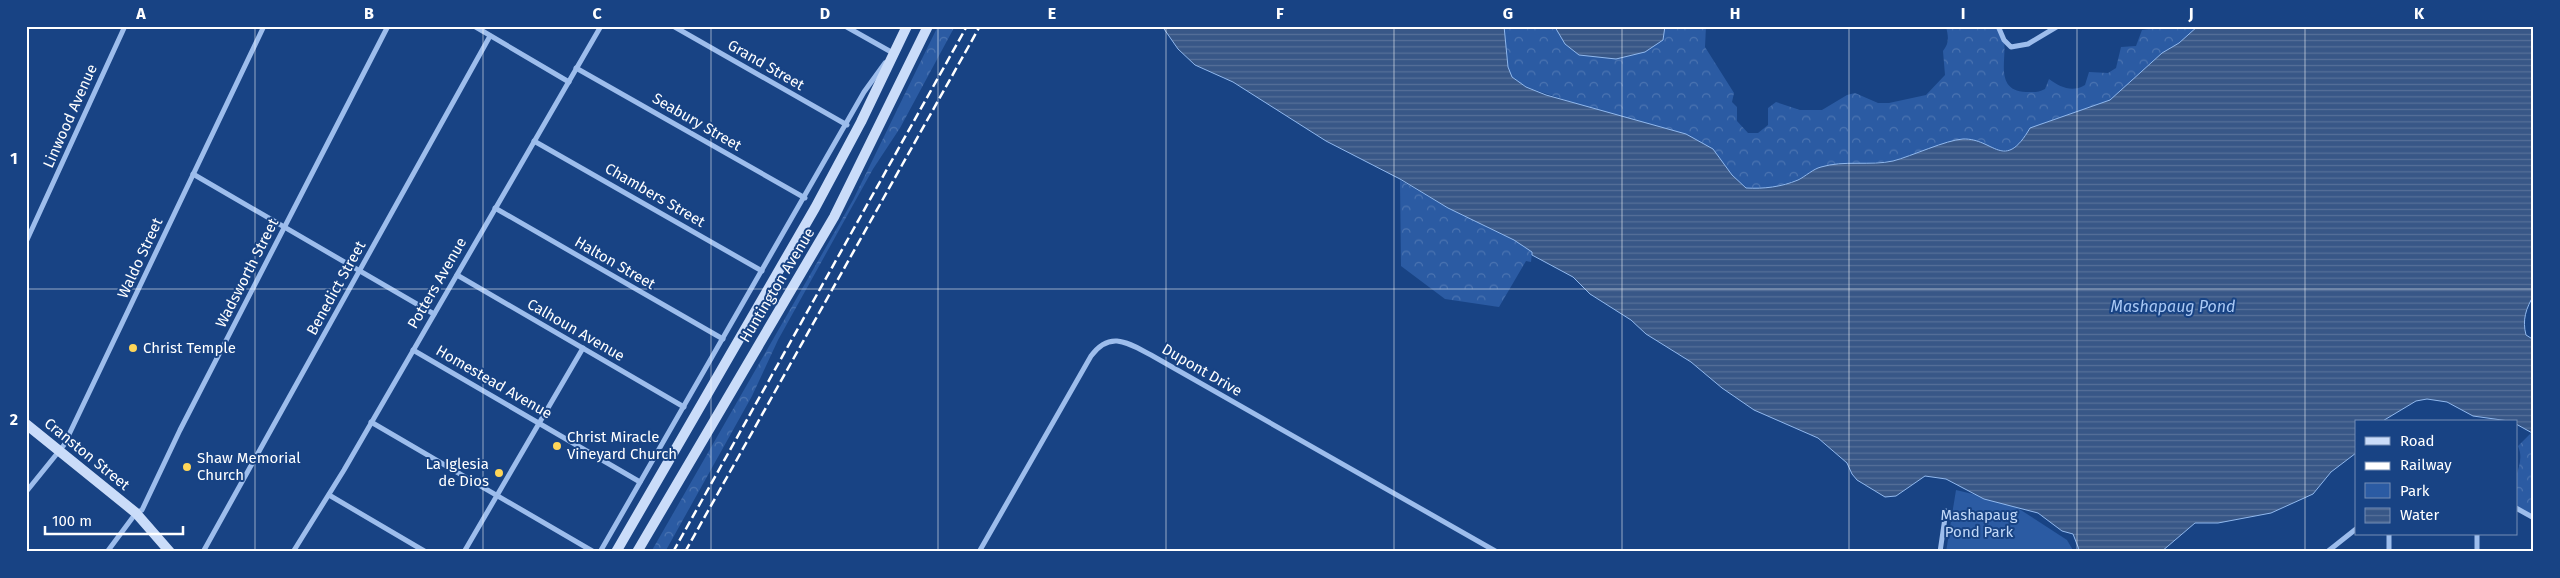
<svg xmlns="http://www.w3.org/2000/svg" width="2560" height="578" font-family="'Fira Sans',sans-serif">
	<style>
		.forest { fill: url(#forest-crowns) }
		.park { fill: #2b5ba3 }
		.water { fill: url(#water-rules); stroke: #90b8ee }
		.lines { fill: none; stroke-linecap: round; stroke-linejoin: round }
		.street { stroke: #9dbdec; stroke-width: 5 }
		.secondary { stroke: #cadcf9; stroke-width: 10 }
		.rail { stroke: #fff; stroke-width: 2.5; stroke-dasharray: 9 4; stroke-linecap: butt }
		.grid { fill: none; stroke: #fff; stroke-width: 1; stroke-opacity: 0.55 }
		.poi-dot { fill: #ffd658; stroke: #184384; stroke-width: 2 }
		.labels { text-anchor: middle; dominant-baseline: central; stroke-width: 4; stroke-linejoin: round; paint-order: stroke }
		.street-label { font-size: 15px; fill: #fff; stroke: #184384 }
		.poi-label { font-size: 15px; fill: #fff; stroke: #184384; text-anchor: start }
		.park-label { font-size: 15px; fill: #c2d9f9; stroke: #184384 }
		.water-label { font-size: 16px; font-style: italic; fill: #a9c8f4; stroke: #184384 }
		.neatline { fill: none; stroke: #fff; stroke-width: 2 }
		.grid-label { font-size: 16px; text-anchor: middle; font-weight: bold; fill: #fff }
	</style>
	<defs>
		<pattern id="forest-crowns" width="20" height="18" patternUnits="userSpaceOnUse" patternTransform="scale(1.25)"><rect width="20" height="18" fill="#2b5ba3"/><path d="M2 6a3 3 0 1 1 6 0M12 15a3 3 0 1 1 6 0" fill="none" stroke="#4b74b1"/></pattern>
		<pattern id="water-rules" width="6" height="5" patternUnits="userSpaceOnUse" patternTransform="scale(1.25)"><rect width="6" height="5" fill="#385787"/><path d="M0 2.5h6" fill="none" stroke="#567099"/></pattern>
	</defs>
	<rect width="100%" height="100%" fill="#184384"/>
	<g class="forest">
		<path d="M938,26H955L900,128L873,169L778,340L752,396L665,552H651L853,200Z"/>
		<path d="M1504,26L1555,27L1565,44L1663,40L1665,26H1706L1705,47L1734,93L1732,102L1737,107V121L1748,133H1758L1768,125V108L1776,102L1800,110H1822L1847,95L1855,93L1878,103H1889L1926,95L1945,75L1943,51C1950,42 1948,36 1946,26H1998C2000,31 2003,36 2004,41C2007,59 1994,91 2026,92C2034,92 2038,93 2045,89L2049,79C2060,87 2072,93 2085,85L2089,72L2108,73L2116,68L2121,47L2136,46L2142,30L2168,26H2198L2179,43L2162,53L2110,100L2030,128L2021,144L2011,150H1993L1976,141L1962,139L1892,161L1821,167L1797,180L1769,189L1746,188L1732,175L1713,149L1526,87L1512,77L1508,67Z"/>
		<path d="M1400,180L1448,208L1514,240L1532,252L1531,262L1526,261L1499,307L1445,299L1401,266Z"/>
		<path d="M2532,432L2534,434V516L2516,506C2516,497 2514,486 2516,477C2519,466 2523,458 2518,446Z"/>
	</g>
	<path class="park" d="M1956,490L2010,503L2067,540L2074,552H1946Z"/>
	<g class="water">
		<path d="M1162,26H1504L1508,67L1512,77L1526,87L1546,95L1686,134L1713,149L1732,175L1746,188C1764,189 1781,187 1798,180C1806,176 1813,169 1821,167C1844,160 1870,166 1893,161C1912,156 1946,140 1963,139C1994,138 2004,173 2030,128L2110,100L2162,53L2179,43L2198,26H2534V295C2526,308 2522,320 2526,335L2534,340V434L2516,424V422L2473,416L2447,402L2427,399L2416,401L2381,422H2356V453L2331,472L2313,494L2271,513L2218,523H2195L2161,552H2080L2073,534L2062,531L2038,513L1984,499L1946,479L1925,476L1896,496L1885,497L1857,480L1852,474L1847,463L1818,438L1754,410L1722,388L1691,362L1646,334L1631,320L1590,294L1573,277L1532,255V252L1514,240L1448,208L1400,179L1326,141L1233,82L1195,65L1178,49Z"/>
		<path d="M1552,26H1665L1663,40L1645,52L1616,59L1579,55L1565,44L1555,27Z"/>
	</g>
	<g class="lines">
		<g class="street">
			<path d="M474,26L569,82"/>
			<path d="M673,26L847,125"/>
			<path d="M845,26L893,53L892,55"/>
			<path d="M1998,26L2004,40L2011,47L2028,44L2058,26"/>
			<path d="M576,68L805,198"/>
			<path d="M534,141L762,271"/>
			<path d="M193,174L434,314"/>
			<path d="M495,208L723,339"/>
			<path d="M26,242L125,26"/>
			<path d="M457,275L684,407"/>
			<path d="M413,350L640,482"/>
			<path d="M371,422L594,552"/>
			<path d="M26,492L64,445L264,26"/>
			<path d="M329,495L426,552"/>
			<path d="M2516,508L2534,518"/>
			<path d="M2389,534V552"/>
			<path d="M2477,534V552"/>
			<path d="M107,552L136,513L142,510L180,430L388,26"/>
			<path d="M203,552L490,36"/>
			<path d="M293,552L344,470L601,26"/>
			<path d="M464,552L583,348"/>
			<path d="M600,552L864,92L885,63"/>
			<path d="M979,552L1091,356C1110,330 1128,343 1151,355L1497,552"/>
			<path d="M1940,552L1946,511"/>
			<path d="M2327,552L2356,529"/>
		</g>
		<g class="secondary">
			<path d="M26,424L136,513L170,552"/>
			<path d="M616,552L815,208L861,122L907,26"/>
			<path d="M637,552L834,217L928,26"/>
		</g>
		<g class="rail">
			<path d="M673,552L967,26"/>
			<path d="M685,552L980,26"/>
		</g>
	</g>
	<path class="grid" d="M255,26V552M483,26V552M711,26V552M938,26V552M1166,26V552M1394,26V552M1622,26V552M1849,26V552M2077,26V552M2305,26V552M26,289H2534"/>
	<g class="poi-dot">
		<circle cx="133" cy="348" r="5"/>
		<circle cx="557" cy="446" r="5"/>
		<circle cx="187" cy="467" r="5"/>
		<circle cx="499" cy="473" r="5"/>
	</g>
	<g class="labels">
		<g class="street-label">
			<text transform="translate(766 65) rotate(30)">Grand Street</text>
			<text transform="translate(70 116) rotate(-66)">Linwood Avenue</text>
			<text transform="translate(697 122) rotate(30)">Seabury Street</text>
			<text transform="translate(655 195) rotate(30)">Chambers Street</text>
			<text transform="translate(140 258) rotate(-65)">Waldo Street</text>
			<text transform="translate(615 263) rotate(30)">Halton Street</text>
			<text transform="translate(247 273) rotate(-63)">Wadsworth Street</text>
			<text transform="translate(437 283) rotate(-60)">Potters Avenue</text>
			<text transform="translate(777 285) rotate(-59)">Huntington Avenue</text>
			<text transform="translate(336 288) rotate(-61)">Benedict Street</text>
			<text transform="translate(576 330) rotate(30)">Calhoun Avenue</text>
			<text transform="translate(1202 370) rotate(30)">Dupont Drive</text>
			<text transform="translate(494 382) rotate(30)">Homestead Avenue</text>
			<text transform="translate(87 454) rotate(39)">Cranston Street</text>
		</g>
		<g class="poi-label">
			<text x="143" y="348">Christ Temple</text>
			<text x="567" y="437">Christ Miracle<tspan x="567" dy="17">Vineyard Church</tspan></text>
			<text x="197" y="458">Shaw Memorial<tspan x="197" dy="17">Church</tspan></text>
			<text x="489" y="464" text-anchor="end">La Iglesia<tspan x="489" dy="17">de Dios</tspan></text>
		</g>
		<g class="park-label">
			<text x="1979" y="515">Mashapaug<tspan x="1979" dy="17">Pond Park</tspan></text>
		</g>
		<g class="water-label">
			<text x="2173" y="306">Mashapaug Pond</text>
		</g>
	</g>
	<rect width="2560" height="578" fill="none" stroke="#184384" stroke-width="55"/>
	<rect x="2355" y="420" width="162" height="115" fill="#184384" stroke="#748eb5"/>
	<rect x="2365" y="437" width="25" height="8" fill="#cadcf9" stroke="#748eb5"/>
	<text x="2400" y="446" font-size="15" fill="#ffffff">Road</text>
	<rect x="2365" y="462" width="25" height="8" fill="#ffffff" stroke="#748eb5"/>
	<text x="2400" y="470" font-size="15" fill="#ffffff">Railway</text>
	<rect x="2365" y="483" width="25" height="15" fill="#2b5ba3" stroke="#748eb5"/>
	<text x="2400" y="496" font-size="15" fill="#ffffff">Park</text>
	<rect x="2365" y="508" width="25" height="15" fill="url(#water-rules)" stroke="#748eb5"/>
	<text x="2400" y="520" font-size="15" fill="#ffffff">Water</text>
	<path d="M45 526v8h138v-8" fill="none" stroke="#ffffff" stroke-width="2.5"/>
	<text x="52" y="526" font-size="15" fill="#ffffff" stroke="#184384" stroke-width="4" paint-order="stroke">100 m</text>
	<rect x="28" y="28" width="2504" height="522" class="neatline"/>
	<g class="grid-label">
		<text x="141" y="19">A</text>
		<text x="369" y="19">B</text>
		<text x="597" y="19">C</text>
		<text x="825" y="19">D</text>
		<text x="1052" y="19">E</text>
		<text x="1280" y="19">F</text>
		<text x="1508" y="19">G</text>
		<text x="1735" y="19">H</text>
		<text x="1963" y="19">I</text>
		<text x="2191" y="19">J</text>
		<text x="2419" y="19">K</text>
		<text x="14" y="164">1</text>
		<text x="14" y="425">2</text>
	</g>
</svg>
